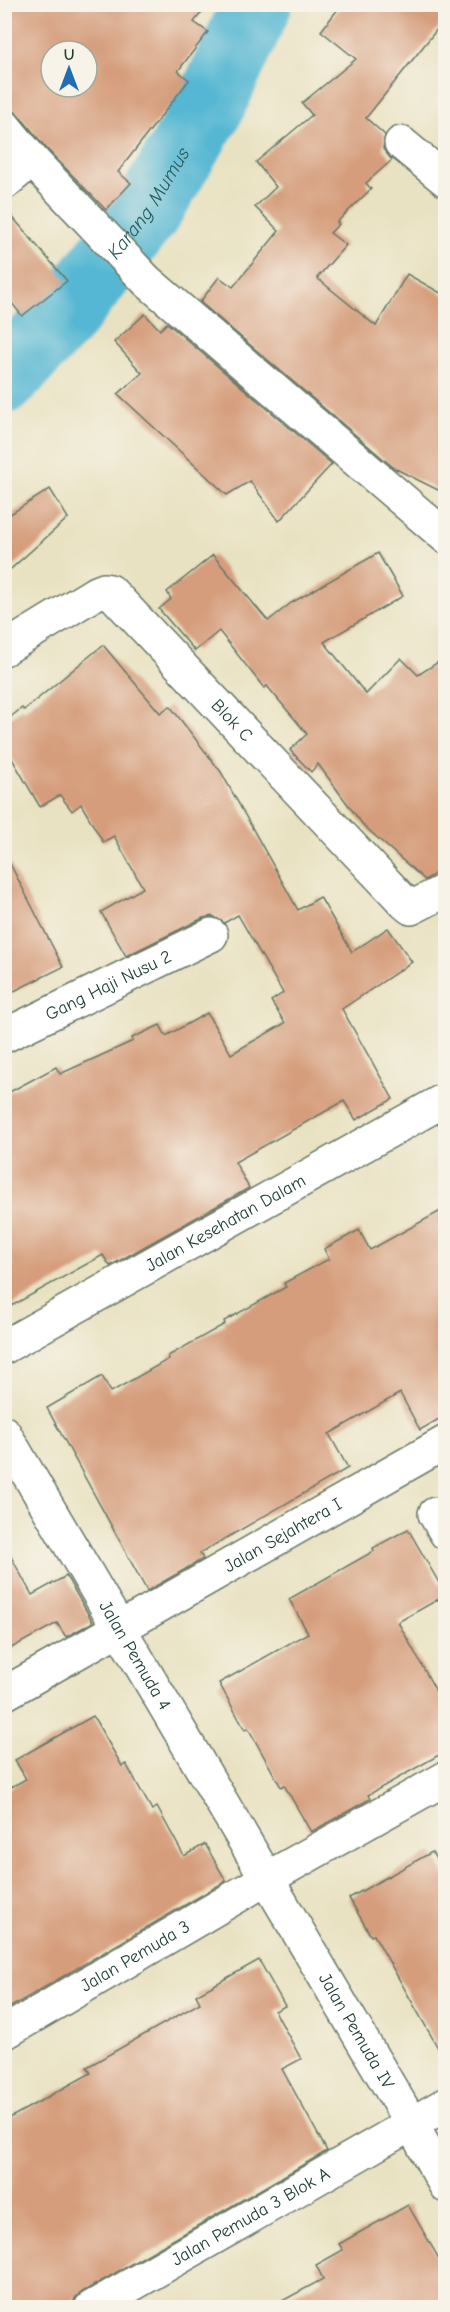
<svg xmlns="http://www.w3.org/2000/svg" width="450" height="2312" font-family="'Comic Neue',sans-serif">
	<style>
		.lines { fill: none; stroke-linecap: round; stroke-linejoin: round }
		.river { stroke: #54b7d3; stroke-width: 70 }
		.building { fill: #d59d7c; fill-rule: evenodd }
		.minor-casing { stroke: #676; stroke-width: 36 }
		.minor { stroke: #fff; stroke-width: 33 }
		.labels { text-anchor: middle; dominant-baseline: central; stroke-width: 4.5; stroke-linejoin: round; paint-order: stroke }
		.street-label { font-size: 18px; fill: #1f3d34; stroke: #f7f3e8 }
		.water-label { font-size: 20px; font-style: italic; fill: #2c5c5c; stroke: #f7f3e8 }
	</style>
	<rect width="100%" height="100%" fill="#f7f3e8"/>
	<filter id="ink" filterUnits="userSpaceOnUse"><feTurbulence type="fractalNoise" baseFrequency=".0167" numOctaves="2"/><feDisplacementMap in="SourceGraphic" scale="12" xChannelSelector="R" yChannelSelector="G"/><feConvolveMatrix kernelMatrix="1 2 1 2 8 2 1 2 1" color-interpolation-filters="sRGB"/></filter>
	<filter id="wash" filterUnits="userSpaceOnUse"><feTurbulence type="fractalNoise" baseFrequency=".008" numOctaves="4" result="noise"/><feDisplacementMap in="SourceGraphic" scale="24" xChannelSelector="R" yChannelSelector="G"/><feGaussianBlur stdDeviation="1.35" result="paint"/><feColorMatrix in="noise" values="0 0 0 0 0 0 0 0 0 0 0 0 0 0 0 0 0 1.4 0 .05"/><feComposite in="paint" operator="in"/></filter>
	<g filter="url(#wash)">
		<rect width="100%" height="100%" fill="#e9e2c2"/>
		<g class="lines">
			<path class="river" id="s1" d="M4,379L65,314L147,211L210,106L257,4"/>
		</g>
		<g id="blocks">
			<g class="building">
				<path d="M4,4H208L194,22L208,32L178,71L189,80L118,172L131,183L106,210L46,148L18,114L11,109L4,108ZM51,51H87V87H51Z"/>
				<path d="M342,4H429L446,18L366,118L385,135L383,149L392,160L366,183L371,189L337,222L339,224L330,233L346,245L317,278L376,326L407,274L446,296V494L394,468L200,302L219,277L233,287L279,231L255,207L276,187L256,162L312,115L302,103L356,59L321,31Z"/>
				<path d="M4,207L67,281L22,316L4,293Z"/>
				<path d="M145,314L160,330L167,323L332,464L279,521L250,481L227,495L118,394L142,373L114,342Z"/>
				<path d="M50,489L68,518L4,575V518Z"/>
				<path d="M378,553L403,596L324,642L366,694L401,658L418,675L446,657V862L433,875L425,880L363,825L318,764L311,772L290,750L307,734L267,686L264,688L219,631L195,651L159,609L171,599L167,592L213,555L268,621L291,603Z"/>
				<path d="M103,645L160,713L170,706L221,772L298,910L320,897L352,952L388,928L412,962L342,1009L393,1099L356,1120L344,1101L235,1162L249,1188L110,1266L103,1255L4,1310V1095L56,1067L60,1074L133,1041L132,1038L160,1025L166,1036L207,1013L231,1054L285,1023L271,1001L283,993L238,915L224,923L213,916L203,918L126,956L101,912L143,888L114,836L103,842L81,804L72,811L60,795L40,807L4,745V722L22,708L24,710Z"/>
				<path d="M4,852L63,967L4,996Z"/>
				<path d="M446,1208V1415L420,1430L400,1393L329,1434L348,1468L200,1553L203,1559L147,1591L47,1408L102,1376L111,1392L169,1359L168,1356L225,1324L224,1321L286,1287L284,1283L329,1259L324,1249L359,1230L370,1250Z"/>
				<path d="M408,1529L446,1595L398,1622L436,1691L446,1686V1751L368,1795L370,1799L311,1832L284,1785L281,1787L248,1728L245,1730L219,1683L308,1633L289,1599L374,1551L373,1548Z"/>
				<path d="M4,1544L32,1595L66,1576L93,1622L66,1637L57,1623L4,1652Z"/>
				<path d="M93,1716L122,1766L126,1764L152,1810L157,1807L184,1856L205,1844L226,1881L4,2011V1791L26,1779L15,1760Z"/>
				<path d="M432,1852L446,1876V2062L374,1935L371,1936L349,1898Z"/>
				<path d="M259,1960L285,2006L275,2011L301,2059L282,2069L327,2151L82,2292L75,2298L72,2307H4V2121L91,2073L87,2067L200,2003L196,1995Z"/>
				<path d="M408,2205L446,2271V2307H271L323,2279L316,2265L343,2250L339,2244Z"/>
			</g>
		</g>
	</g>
	<g filter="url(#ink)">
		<use href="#blocks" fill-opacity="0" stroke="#676" stroke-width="1.5"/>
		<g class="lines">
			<defs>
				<g id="minor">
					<path d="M4,126L32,160L147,281L446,537"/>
					<path d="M401,143L446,180"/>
					<path d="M4,183L32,160"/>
					<path id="s2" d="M4,649L94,594L104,590L110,591L405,903L411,908L446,890"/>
					<path id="s3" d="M4,1036L211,935"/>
					<path id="s4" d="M4,1347L446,1099"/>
					<path id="s5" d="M4,1433L411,2123L446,2186"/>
					<path d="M435,1514L446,1533"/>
					<path id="s6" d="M4,1694L446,1442"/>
					<path id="s7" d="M4,2033L266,1879L446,1778"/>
					<path id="s8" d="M91,2308L446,2104"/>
				</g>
			</defs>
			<use href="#minor" class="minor-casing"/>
			<use href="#minor" class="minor"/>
		</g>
	</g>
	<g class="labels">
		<g class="street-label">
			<text stroke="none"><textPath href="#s2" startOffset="300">Blok C</textPath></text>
			<text stroke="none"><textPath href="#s3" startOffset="116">Gang Haji Nusu 2</textPath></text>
			<text stroke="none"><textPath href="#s4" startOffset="254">Jalan Kesehatan Dalam</textPath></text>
			<text stroke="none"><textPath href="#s6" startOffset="321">Jalan Sejahtera I</textPath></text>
			<text stroke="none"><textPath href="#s5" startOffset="258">Jalan Pemuda 4</textPath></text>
			<text stroke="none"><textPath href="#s7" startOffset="152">Jalan Pemuda 3</textPath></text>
			<text stroke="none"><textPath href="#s5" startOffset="694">Jalan Pemuda IV</textPath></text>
			<text stroke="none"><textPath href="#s8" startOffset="184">Jalan Pemuda 3 Blok A</textPath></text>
		</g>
		<g class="water-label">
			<text stroke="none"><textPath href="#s1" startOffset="228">Karang Mumus</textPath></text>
		</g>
	</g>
	<rect width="450" height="2312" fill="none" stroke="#f7f3e8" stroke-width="24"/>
	<g transform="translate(69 69)"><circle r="28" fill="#f7f3e8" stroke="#a1aaa0" stroke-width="1.5"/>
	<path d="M0-4.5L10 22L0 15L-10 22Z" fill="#1f6fb2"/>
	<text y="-9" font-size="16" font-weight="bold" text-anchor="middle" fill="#1f3d34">U</text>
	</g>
</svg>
